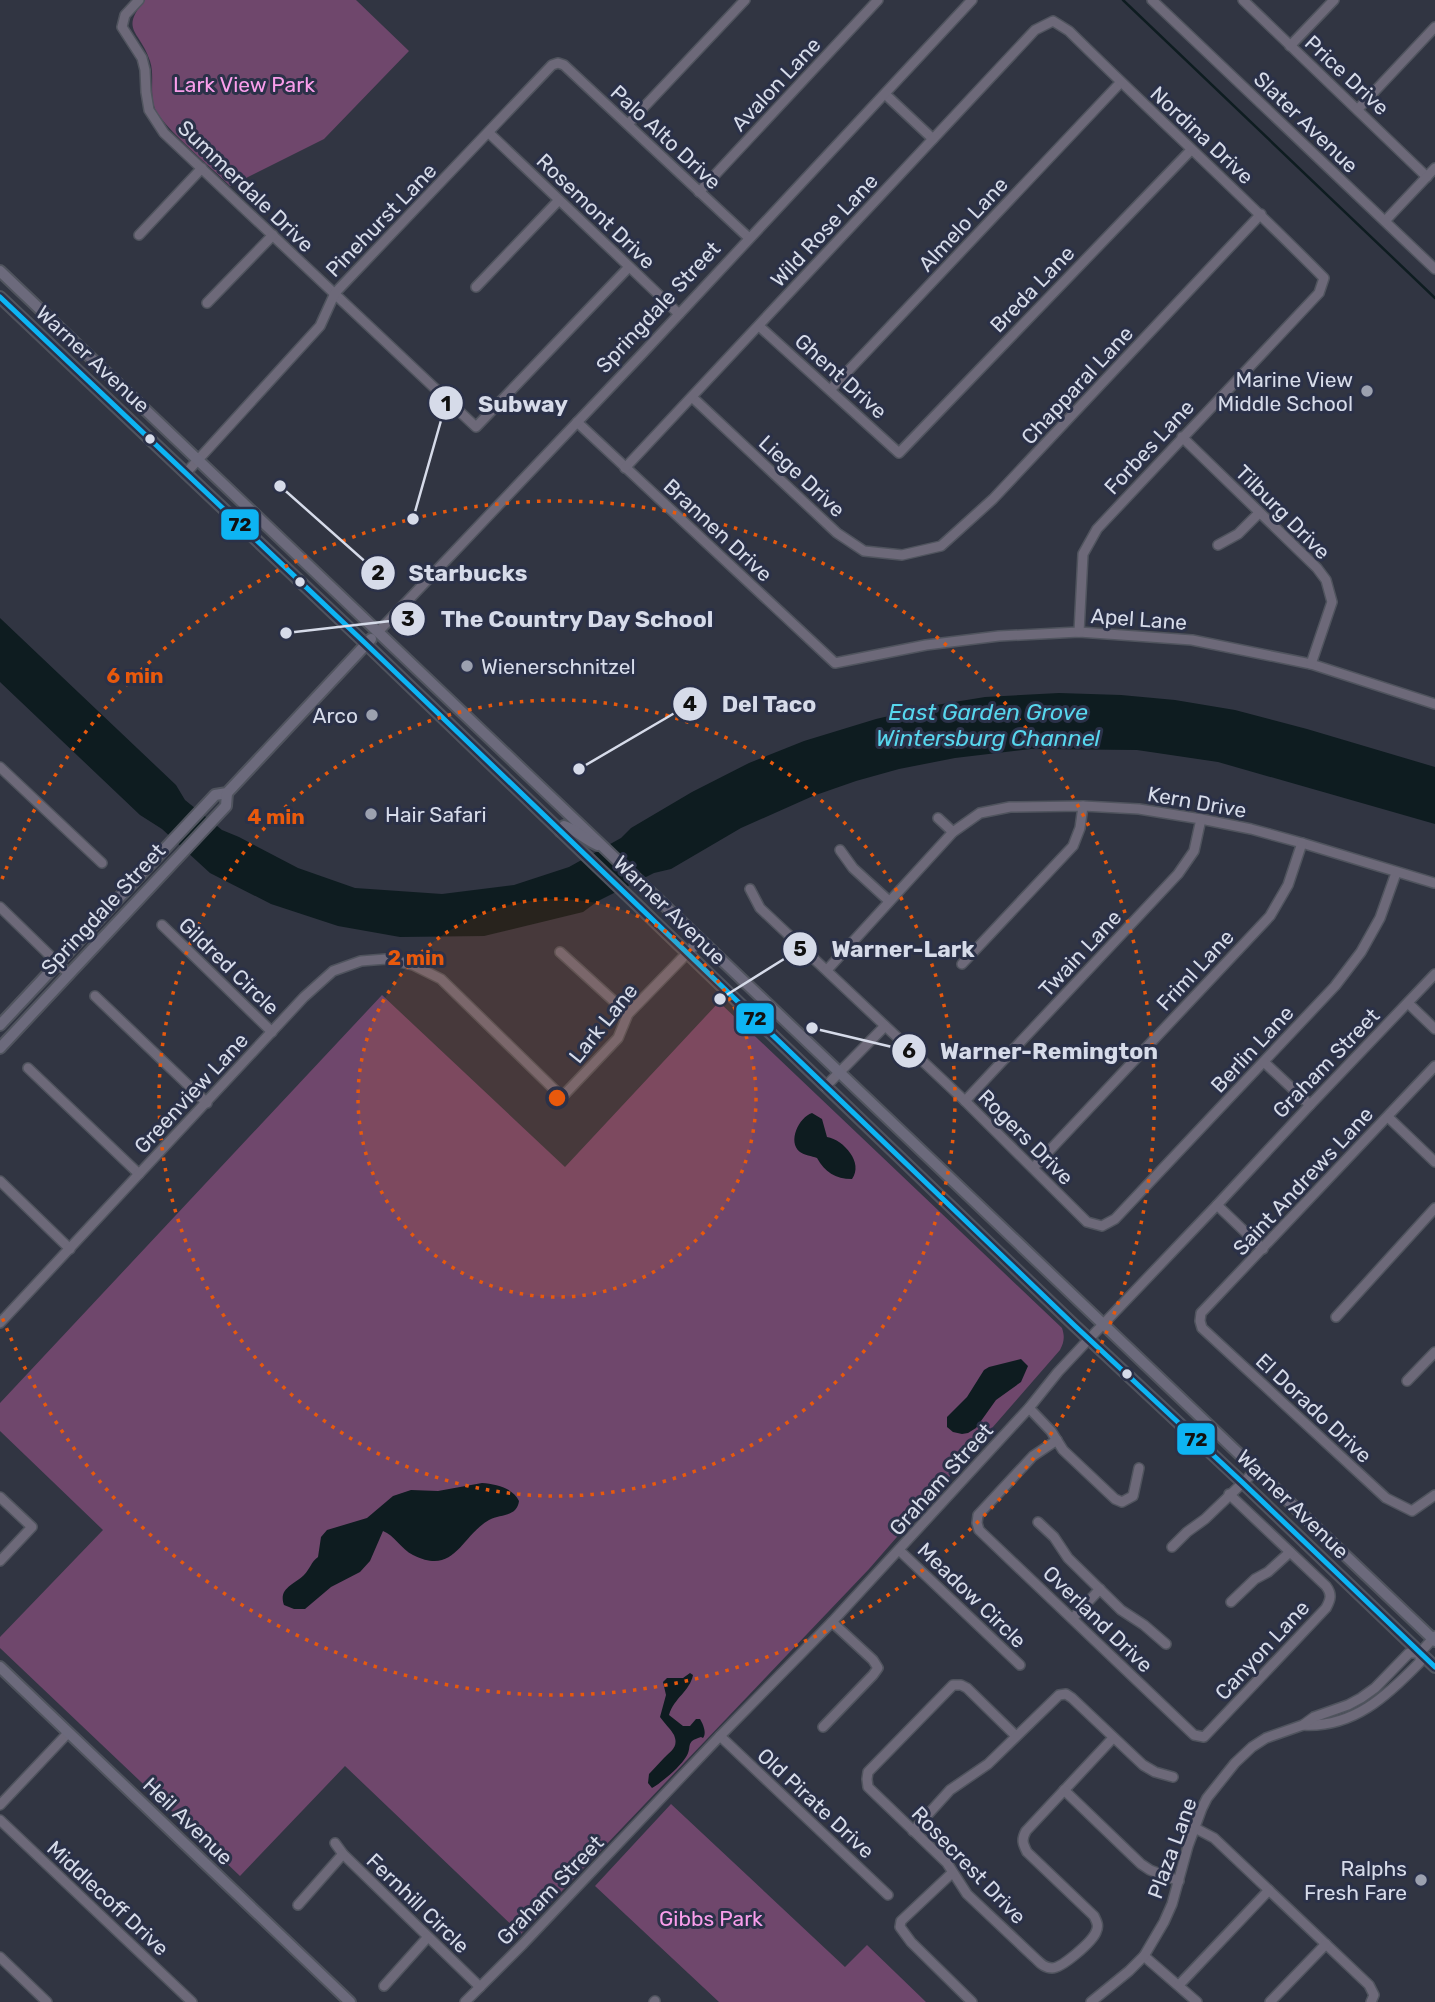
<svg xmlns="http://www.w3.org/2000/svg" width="1435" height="2002" font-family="Rubik,sans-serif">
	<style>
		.green { fill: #6f476c }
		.water { fill: #0e1c20 }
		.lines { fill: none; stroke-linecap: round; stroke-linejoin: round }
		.stream { stroke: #0e1c20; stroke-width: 2.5 }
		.minor-casing { stroke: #50545e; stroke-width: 12 }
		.major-casing { stroke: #50545e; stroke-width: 14 }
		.minor { stroke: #6d6979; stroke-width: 9 }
		.major { stroke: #6c6a7c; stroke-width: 10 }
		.bus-1-casing { stroke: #2b3148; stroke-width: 10 }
		.bus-1 { stroke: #0db4f3; stroke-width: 5 }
		.ring { fill: none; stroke: #e8590c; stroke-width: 3.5; stroke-dasharray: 3.5 7 }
		.poi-dot { fill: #9ca1af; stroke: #2b3148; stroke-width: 2.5 }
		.bus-dot { fill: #d6dbe9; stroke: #2b3148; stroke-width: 2.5 }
		.labels { text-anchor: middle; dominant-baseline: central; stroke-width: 6; stroke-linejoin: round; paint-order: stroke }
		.street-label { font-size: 21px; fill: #d6dbe9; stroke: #2b3148 }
		.park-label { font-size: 21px; fill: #f99eeb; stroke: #2b3148 }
		.poi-label { font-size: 21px; fill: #d6dbe9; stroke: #2b3148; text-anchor: end }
		.water-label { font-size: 23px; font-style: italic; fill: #57d7ee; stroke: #2b3148 }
		.centre { fill: #e8590c; stroke: #2b3148; stroke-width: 3.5 }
		.ring-label { font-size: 21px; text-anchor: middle; font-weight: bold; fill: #e8590c; stroke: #2b3148; stroke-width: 6; stroke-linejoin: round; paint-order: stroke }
		.leader { fill: none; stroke: #d6dbe9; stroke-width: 2.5 }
		.callout-dot { fill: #d6dbe9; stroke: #2b3148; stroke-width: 2.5 }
		.mark-label { font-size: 21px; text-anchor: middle; font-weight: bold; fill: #111 }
		.callout-label { font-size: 23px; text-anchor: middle; font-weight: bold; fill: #d6dbe9; stroke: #2b3148; stroke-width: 6; stroke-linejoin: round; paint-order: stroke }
		.line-badge { stroke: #2b3148; stroke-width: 2.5 }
		.pale-badge-label { font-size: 19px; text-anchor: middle; font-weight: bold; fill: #111 }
	</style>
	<rect width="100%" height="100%" fill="#313542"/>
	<g class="green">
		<path d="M145,0H356L409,51L324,139L230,186C213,169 163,127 155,109C149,93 155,76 150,61C140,30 119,31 145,0Z"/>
		<path d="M382,995L565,1167L719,1002L1062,1328C1065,1337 1064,1342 1060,1350L869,1569L521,1934L345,1766L240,1876L0,1648V1637L103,1530L0,1431V1403Z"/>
		<path d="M671,1804L845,1967L867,1945L926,2002H719L595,1886Z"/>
	</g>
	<g class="water">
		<path d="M0,618L176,785L185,800L222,830L239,837L298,868L355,888L442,894L514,885L569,867L621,838L631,828L692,792L749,763L804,741L876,719L936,705L985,697L1059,693L1121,695L1175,700L1235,710L1307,729L1435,767V824L1218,762L1137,750L1031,749L955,758L899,769L856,781L813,796L741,828L671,869L654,873L598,901L583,912L484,936L400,937L338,926L271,904L210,873L162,829L140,815L0,682Z"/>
		<path d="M812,1113L822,1119L827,1137C844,1140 864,1163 852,1179C835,1179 825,1172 817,1158C812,1156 804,1155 800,1152C787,1142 799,1117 812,1113Z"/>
		<path d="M1021,1359L1028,1366L1021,1382L996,1400L976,1428L968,1433L962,1434L953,1432L947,1427V1417L967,1397L984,1370L989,1367Z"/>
		<path d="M482,1483C496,1484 513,1488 519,1501C517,1517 501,1514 489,1520C460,1537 455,1576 413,1555C401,1549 394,1535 383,1531L370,1561L360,1572L331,1587L305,1609H294L284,1605C278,1588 294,1585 304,1575C310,1569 311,1562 318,1557L321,1537L327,1530L367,1518L393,1496L411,1490L438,1491Z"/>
		<path d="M690,1673L693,1675C690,1691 674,1698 669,1715L683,1726H690L696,1719H700C703,1724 707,1733 703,1738L701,1737C684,1742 693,1747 686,1757C680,1767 661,1783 652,1788L648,1783L649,1774C654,1769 659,1763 664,1758C671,1751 679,1747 674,1735C670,1728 664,1723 660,1717L666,1695L663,1682L667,1678H683Z"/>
	</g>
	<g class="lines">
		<path class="stream" d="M1123,0L1435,298"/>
		<defs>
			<g id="minor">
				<path d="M139,0L125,15L122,27L142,58L145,70L146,92L149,110L164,133L476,427L629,267"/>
				<path d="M1152,0L1435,269"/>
				<path d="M1243,0L1427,177"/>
				<path d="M1290,46L1334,0"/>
				<path d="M885,94L933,139"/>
				<path d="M1358,109L1435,27"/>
				<path d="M628,124L745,0"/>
				<path d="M489,133L679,314"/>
				<path d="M699,192L878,0"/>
				<path d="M1385,221L1435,168"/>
				<path d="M139,235L202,168"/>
				<path d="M476,287L559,200"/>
				<path d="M207,303L273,235"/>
				<path d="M759,326L899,453L1191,150"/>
				<path d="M830,390L1121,82"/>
				<path d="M692,397L837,533L864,551L902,555L941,546L993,499L1261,214"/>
				<path d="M577,422L835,663L926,645L999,636L1079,632L1192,640L1311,664L1435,704"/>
				<path d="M1182,437L1317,568L1326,580L1332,602L1311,664"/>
				<path d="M625,468L1035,30L1053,21L1069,31C1153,114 1241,194 1324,278L1319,293L1097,529L1083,554L1079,632"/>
				<path d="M186,473L320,326L335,293L552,65L558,63L564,65L749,238"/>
				<path d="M1218,545L1238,534L1259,513"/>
				<path d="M378,632L641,355L972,0"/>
				<path d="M0,767L102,863"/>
				<path d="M938,818L953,832"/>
				<path d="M840,850L853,868L889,901"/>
				<path d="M750,889L760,908L965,1101L1087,1222L1102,1226L1115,1219L1335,986L1361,952L1380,918L1396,873"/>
				<path d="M0,907L69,974"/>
				<path d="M162,925L272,1032"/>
				<path d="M560,952L628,1014"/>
				<path d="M962,964L1073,846L1080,828L1083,806"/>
				<path d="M827,970L953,832L980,813L1010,807L1083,806L1139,809L1201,819L1251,829L1302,843L1434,883"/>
				<path d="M95,996L207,1103"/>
				<path d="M1408,1003L1435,1029"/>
				<path d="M1264,1062L1310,1105"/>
				<path d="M1435,1066L1201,1313L1200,1321L1202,1328L1386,1498L1412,1511L1435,1495"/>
				<path d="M28,1068L139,1174"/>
				<path d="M825,1087L885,1026"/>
				<path d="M965,1101L1178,874L1194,851L1201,819"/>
				<path d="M1388,1117L1435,1162"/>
				<path d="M1033,1168L1270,916L1288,885L1302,843"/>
				<path d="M0,1181L70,1249"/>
				<path d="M1217,1205L1263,1249"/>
				<path d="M1336,1317L1435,1208"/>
				<path d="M0,1323L304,997L333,971L361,961L386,959L413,965L441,979L562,1097L618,1038L628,1014L700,940"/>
				<path d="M1407,1381L1435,1352"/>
				<path d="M1029,1408L1051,1431L1063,1450L1115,1499L1122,1502L1133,1496L1139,1468"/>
				<path d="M1057,1440L1033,1456L978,1515L977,1523L979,1530L1194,1735L1204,1737L1326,1608C1331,1599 1332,1594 1326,1586L1229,1494"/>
				<path d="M0,1497L32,1527L0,1561"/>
				<path d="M1038,1522L1054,1537L1068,1558L1121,1610L1144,1625L1166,1644"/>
				<path d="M1172,1547L1187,1532L1205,1519L1255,1471"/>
				<path d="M899,1550L1020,1665"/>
				<path d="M1231,1602L1255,1579L1268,1572L1290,1552"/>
				<path d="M1073,1618L1100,1589"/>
				<path d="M1303,1725C1353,1728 1387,1696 1420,1662V1653L1435,1636"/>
				<path d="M823,1727L873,1675L878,1668L873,1660L832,1622"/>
				<path d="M720,1736L888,1895"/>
				<path d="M1016,1736L967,1688L961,1685H953L868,1772L867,1779L868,1787L947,1863L967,1894L1037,1960C1041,1964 1045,1968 1052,1968C1062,1968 1092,1942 1096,1932C1099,1926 1097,1922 1094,1916L1027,1852C1023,1844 1021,1840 1026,1831L1113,1738"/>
				<path d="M1064,1790L1141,1864L1150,1870L1179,1881"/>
				<path d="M0,1805L68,1733"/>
				<path d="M0,1820L192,2002"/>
				<path d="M1195,1828L1214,1838L1369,1985L1374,1995L1371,2002"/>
				<path d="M913,1831L950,1790L988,1764L1059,1695L1066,1694L1072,1698L1143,1765L1155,1772L1173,1777"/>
				<path d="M335,1843L343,1854L480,1987"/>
				<path d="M952,1873L901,1921L900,1927L911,1942L972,2002"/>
				<path d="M298,1905L343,1854"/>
				<path d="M1144,1956L1197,2002"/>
				<path d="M0,1957L47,2002"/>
				<path d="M1179,1985L1269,1890"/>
				<path d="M384,1986L427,1938"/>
				<path d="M465,2002L522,1945L720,1736L832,1622L1029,1408L1058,1372L1089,1339L1217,1205L1310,1105L1435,974"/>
				<path d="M654,2002L655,2001"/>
				<path d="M1091,2002L1129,1971L1144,1956L1164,1922L1172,1904L1188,1846L1202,1808L1207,1798L1235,1763L1252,1747L1266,1738L1303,1725L1314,1717L1348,1705L1361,1698L1375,1688L1409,1653H1420"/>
				<path d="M1270,2002L1326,1944"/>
			</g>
			<g id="major">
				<path d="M0,271L1435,1641"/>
				<path d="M0,297L366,644L1075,1326L1243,1483L1435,1667"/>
				<path d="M560,831L564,826C575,829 585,840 598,845"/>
				<path d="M0,1025L215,795L227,793L371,639"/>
				<path d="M0,1048L226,806L227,793"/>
				<path d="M0,1667L350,2002"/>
			</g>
		</defs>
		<use href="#minor" class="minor-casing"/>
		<use href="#major" class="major-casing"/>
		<use href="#minor" class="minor"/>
		<use href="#major" class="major"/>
		<defs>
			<path id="bus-1" d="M0,297L366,644L1075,1326L1243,1483L1435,1667"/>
		</defs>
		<use href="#bus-1" class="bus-1-casing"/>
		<use href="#bus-1" class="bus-1"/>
	</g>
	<circle cx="557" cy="1098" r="199" fill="#e8590c" fill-opacity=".12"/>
	<g class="ring">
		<circle cx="557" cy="1098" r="199"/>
		<circle cx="557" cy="1098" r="398"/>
		<path d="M2 879A597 597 0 1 1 2 1317"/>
	</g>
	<g class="poi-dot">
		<circle cx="1367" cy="391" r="7"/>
		<circle cx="467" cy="666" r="7"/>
		<circle cx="372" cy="715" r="7"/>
		<circle cx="371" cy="814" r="7"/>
		<circle cx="1421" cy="1880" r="7"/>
	</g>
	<g class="bus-dot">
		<circle cx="150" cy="439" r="6"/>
		<circle cx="300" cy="582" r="6"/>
		<circle cx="1127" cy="1374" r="6"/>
	</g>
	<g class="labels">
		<g class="street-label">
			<text transform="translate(1347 75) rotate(43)">Price Drive</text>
			<text transform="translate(776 84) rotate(-47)">Avalon Lane</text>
			<text transform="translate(1306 122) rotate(44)">Slater Avenue</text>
			<text transform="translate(1202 135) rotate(43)">Nordina Drive</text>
			<text transform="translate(666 137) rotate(43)">Palo Alto Drive</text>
			<text transform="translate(246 186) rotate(44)">Summerdale Drive</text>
			<text transform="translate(596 211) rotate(44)">Rosemont Drive</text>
			<text transform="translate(381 220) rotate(-46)">Pinehurst Lane</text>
			<text transform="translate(963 224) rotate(-47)">Almelo Lane</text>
			<text transform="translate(824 230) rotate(-47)">Wild Rose Lane</text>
			<text transform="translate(1032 289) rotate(-46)">Breda Lane</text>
			<text transform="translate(658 307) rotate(-47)">Springdale Street</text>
			<text transform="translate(93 359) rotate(43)">Warner Avenue</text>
			<text transform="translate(841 376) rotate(42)">Ghent Drive</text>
			<text transform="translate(1077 385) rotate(-47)">Chapparal Lane</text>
			<text transform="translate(1149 447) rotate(-47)">Forbes Lane</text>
			<text transform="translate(802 476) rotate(43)">Liege Drive</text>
			<text transform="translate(1283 512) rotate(45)">Tilburg Drive</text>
			<text transform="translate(718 530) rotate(43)">Brannen Drive</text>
			<text transform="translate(1139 619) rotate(4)">Apel Lane</text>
			<text transform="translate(1197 802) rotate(10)">Kern Drive</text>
			<text transform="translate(103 909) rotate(-47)">Springdale Street</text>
			<text transform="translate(670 910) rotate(44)">Warner Avenue</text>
			<text transform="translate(1080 953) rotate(-47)">Twain Lane</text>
			<text transform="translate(229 966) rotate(44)">Gildred Circle</text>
			<text transform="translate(1195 970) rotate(-47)">Friml Lane</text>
			<text transform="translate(603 1023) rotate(-51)">Lark Lane</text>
			<text transform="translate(1252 1049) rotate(-47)">Berlin Lane</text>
			<text transform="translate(1326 1063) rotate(-46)">Graham Street</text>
			<text transform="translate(191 1093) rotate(-47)">Greenview Lane</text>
			<text transform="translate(1026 1137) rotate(45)">Rogers Drive</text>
			<text transform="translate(1303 1181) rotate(-47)">Saint Andrews Lane</text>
			<text transform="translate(1314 1408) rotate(43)">El Dorado Drive</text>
			<text transform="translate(941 1479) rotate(-48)">Graham Street</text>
			<text transform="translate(1293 1504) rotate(44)">Warner Avenue</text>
			<text transform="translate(972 1595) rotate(44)">Meadow Circle</text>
			<text transform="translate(1098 1619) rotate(44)">Overland Drive</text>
			<text transform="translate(1262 1650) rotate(-47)">Canyon Lane</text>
			<text transform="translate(816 1803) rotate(43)">Old Pirate Drive</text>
			<text transform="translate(188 1821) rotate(44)">Heil Avenue</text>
			<text transform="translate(1172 1848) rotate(-70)">Plaza Lane</text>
			<text transform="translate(969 1865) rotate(46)">Rosecrest Drive</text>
			<text transform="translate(550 1890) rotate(-46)">Graham Street</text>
			<text transform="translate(108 1898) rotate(43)">Middlecoff Drive</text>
			<text transform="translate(418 1903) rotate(44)">Fernhill Circle</text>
		</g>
		<g class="park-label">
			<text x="244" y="84">Lark View Park</text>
			<text x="711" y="1918">Gibbs Park</text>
		</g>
		<g class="poi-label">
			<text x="1353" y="379">Marine View<tspan x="1353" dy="24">Middle School</tspan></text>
			<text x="481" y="666" text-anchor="start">Wienerschnitzel</text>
			<text x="358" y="715">Arco</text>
			<text x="385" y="814" text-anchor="start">Hair Safari</text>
			<text x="1407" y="1868">Ralphs<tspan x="1407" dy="24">Fresh Fare</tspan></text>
		</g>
		<g class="water-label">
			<text x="988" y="712">East Garden Grove<tspan x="988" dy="26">Wintersburg Channel</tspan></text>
		</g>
	</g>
	<circle cx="557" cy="1098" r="10" class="centre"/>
	<g class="ring-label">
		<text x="135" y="683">6 min</text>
		<text x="276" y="824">4 min</text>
		<text x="416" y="965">2 min</text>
	</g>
	<path class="leader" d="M413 519L446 403M280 486L378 573M286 633L408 619M579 769L690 704M720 999L800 949M812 1028L909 1051"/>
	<g class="callout-dot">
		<circle cx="413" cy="519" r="7"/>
		<circle cx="280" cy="486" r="7"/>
		<circle cx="286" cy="633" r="7"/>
		<circle cx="579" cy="769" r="7"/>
		<circle cx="720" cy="999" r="7"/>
		<circle cx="812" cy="1028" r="7"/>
		<circle cx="446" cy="403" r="18"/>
		<circle cx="378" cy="573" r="18"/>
		<circle cx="408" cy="619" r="18"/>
		<circle cx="690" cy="704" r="18"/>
		<circle cx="800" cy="949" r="18"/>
		<circle cx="909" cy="1051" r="18"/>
	</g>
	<g class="mark-label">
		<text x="446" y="411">1</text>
		<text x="378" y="580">2</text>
		<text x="408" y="626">3</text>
		<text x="690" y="711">4</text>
		<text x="800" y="956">5</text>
		<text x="909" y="1058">6</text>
	</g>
	<g class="callout-label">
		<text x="523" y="412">Subway</text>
		<text x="468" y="581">Starbucks</text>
		<text x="577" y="627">The Country Day School</text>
		<text x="769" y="712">Del Taco</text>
		<text x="903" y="957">Warner-Lark</text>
		<text x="1049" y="1059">Warner-Remington</text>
	</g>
	<g class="line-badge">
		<rect x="220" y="508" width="40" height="33" rx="7" fill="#0db4f3"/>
		<rect x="735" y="1002" width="40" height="33" rx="7" fill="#0db4f3"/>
		<rect x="1176" y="1422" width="40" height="34" rx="7" fill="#0db4f3"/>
	</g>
	<g class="pale-badge-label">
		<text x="240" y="531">72</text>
		<text x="755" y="1025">72</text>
		<text x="1196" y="1446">72</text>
	</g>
</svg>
